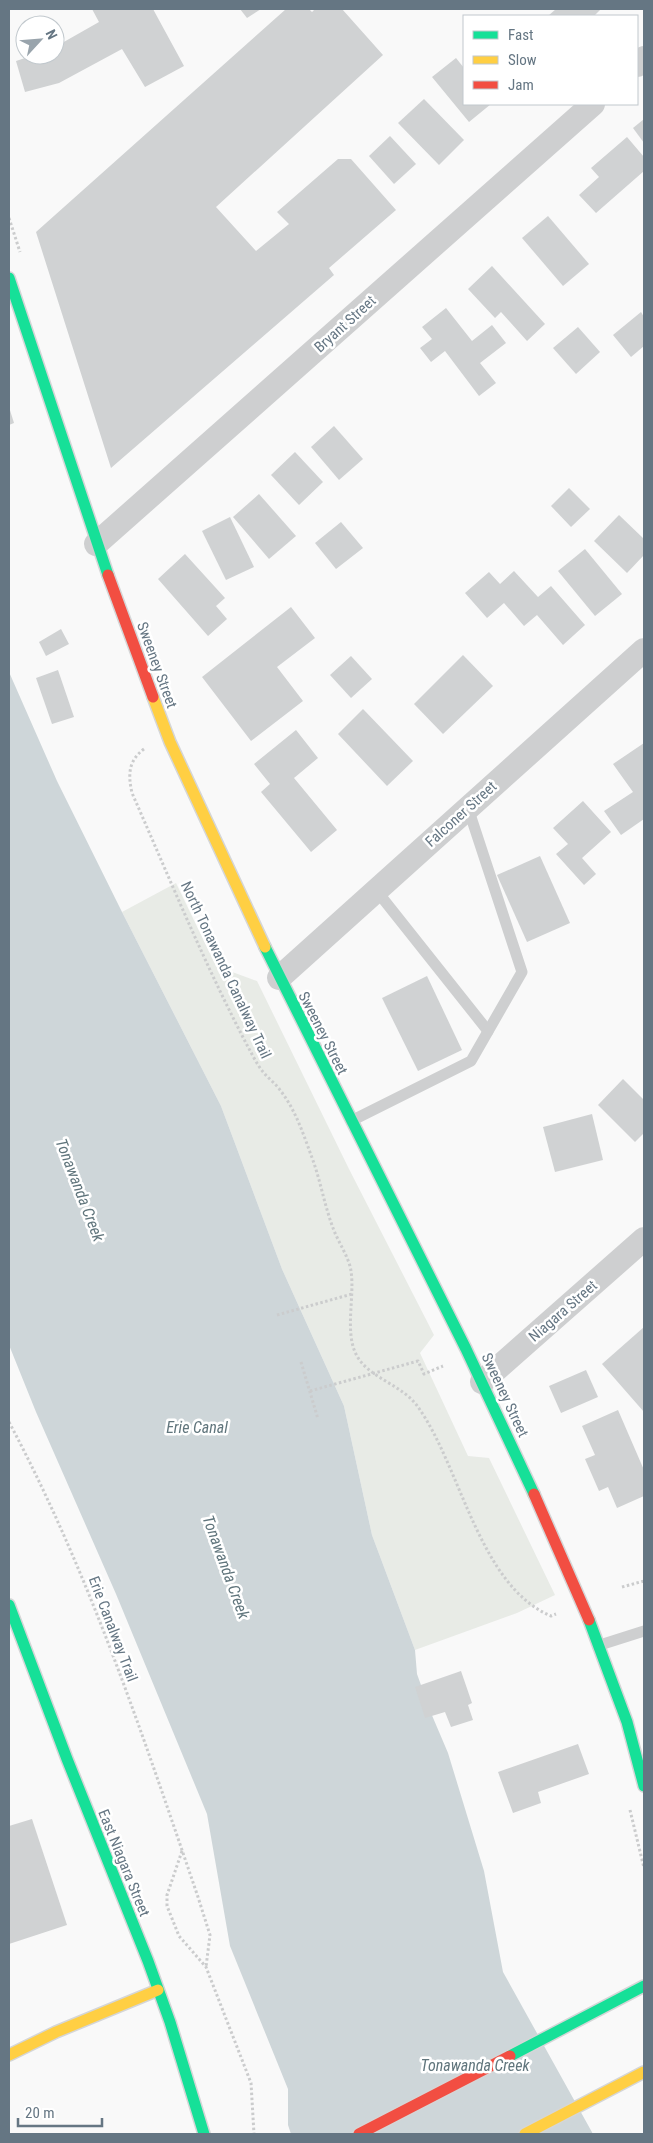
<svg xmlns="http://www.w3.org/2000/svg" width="653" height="2143" font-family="'Roboto Condensed',sans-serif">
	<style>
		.green { fill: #e8ebe6 }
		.water { fill: #ced6d9 }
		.building { fill: #d0d2d3 }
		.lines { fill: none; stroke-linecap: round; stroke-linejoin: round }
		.fast-casing { stroke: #d5d6d7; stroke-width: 14 }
		.slow-casing { stroke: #d5d6d7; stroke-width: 14 }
		.jam-casing { stroke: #d5d6d7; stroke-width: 14 }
		.path { stroke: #cbcccd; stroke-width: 3; stroke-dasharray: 2.5 2.5; stroke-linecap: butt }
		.lane { stroke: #cecfd0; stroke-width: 11 }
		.street { stroke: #cecfd0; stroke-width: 24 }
		.fast { stroke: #16e098; stroke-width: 11 }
		.slow { stroke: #ffcf43; stroke-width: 11 }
		.jam { stroke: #f24e42; stroke-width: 11 }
		.labels { text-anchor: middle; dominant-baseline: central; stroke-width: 5; stroke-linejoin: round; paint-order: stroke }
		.street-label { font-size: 15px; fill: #657683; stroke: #fff }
		.water-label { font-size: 16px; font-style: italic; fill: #60757c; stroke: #fff }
	</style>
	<rect width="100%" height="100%" fill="#f9f9f9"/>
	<path class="green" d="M176,883L216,966L257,981L349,1169L434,1335L420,1353L468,1456L489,1458L555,1595L517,1613L415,1650L372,1535L344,1406L282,1269L221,1106L122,912Z"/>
	<path class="water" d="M9,672L57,781L122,912L221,1106L282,1269L344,1406L372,1535L415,1650L417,1674L431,1713L448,1753L484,1871L503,1972L593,2134H291L288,2125V2089L230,1946L207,1814L116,1594L36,1412L9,1345Z"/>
	<g class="building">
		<path d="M92,9H153L184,66L145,87L122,49L59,83L25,92L16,61L34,55H55V47L99,22Z"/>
		<path d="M240,9H261L247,18Z"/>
		<path d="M286,9H309L312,12L315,9H342L383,55L216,207L256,251L289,224L277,212L338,159H351L396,210L329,268L334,275L111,468L36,232Z"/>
		<path d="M556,9H601L594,16H548Z"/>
		<path d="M456,58L464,68V104H491L469,122L432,77Z"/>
		<path d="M424,99L464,140L439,165L398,123Z"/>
		<path d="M644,119V143L633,128Z"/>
		<path d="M390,136L416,164L394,184L369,156Z"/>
		<path d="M627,137L644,157V171L596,213L579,195L599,177L591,168Z"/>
		<path d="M548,216L589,264L563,286L522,238Z"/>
		<path d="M492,266L545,324L527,341L501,312L495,318L468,289Z"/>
		<path d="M446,308L472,341L492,325L506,343L480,363L496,383L479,396L445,351L431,362L420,348L432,339L422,327Z"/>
		<path d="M641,312L644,317V346L631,357L613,335Z"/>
		<path d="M578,327L600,352L576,374L553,348Z"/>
		<path d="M9,407L14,423L9,425Z"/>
		<path d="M334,426L363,459L339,480L311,447Z"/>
		<path d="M295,452L323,482L299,505L271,475Z"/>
		<path d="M569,488L590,509L571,527L551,506Z"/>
		<path d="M259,494L296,536L269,559L233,517Z"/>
		<path d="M619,515L644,539V555L627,573L594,541Z"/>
		<path d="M230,517L254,567L226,580L202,531Z"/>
		<path d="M341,522L363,548L336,569L315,543Z"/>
		<path d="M585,549L622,594L595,616L558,571Z"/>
		<path d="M185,554L225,598L216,606L227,619L208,636L158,579Z"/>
		<path d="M514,571L538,597L551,586L585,625L563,645L537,615L524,626L504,603L487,618L465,593L489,572L500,584Z"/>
		<path d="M291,607L315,638L277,667L303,701L251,741L202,677Z"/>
		<path d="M61,629L69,644L46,656L39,642Z"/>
		<path d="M463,655L493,686L443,734L414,704Z"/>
		<path d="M351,656L372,679L351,698L330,675Z"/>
		<path d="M58,670L74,717L52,724L36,678Z"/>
		<path d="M363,709L413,761L387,786L338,734Z"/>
		<path d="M296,730L318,758L294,778L337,830L311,852L261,792L270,784L254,764Z"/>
		<path d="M644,743V819L621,835L604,811L633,792L613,764Z"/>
		<path d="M583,801L611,832L582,858L596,874L584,885L556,854L568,844L553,828Z"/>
		<path d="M540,856L570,923L527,942L497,875Z"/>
		<path d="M427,976L462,1050L418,1071L382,998Z"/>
		<path d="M623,1079L644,1100V1133L635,1142L598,1105Z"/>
		<path d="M592,1114L603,1160L555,1172L543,1127Z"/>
		<path d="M644,1327V1412L602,1364Z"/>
		<path d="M586,1370L598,1397L561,1413L549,1386Z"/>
		<path d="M618,1410L644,1470V1496L617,1508L608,1487L599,1491L585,1459L595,1455L582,1426Z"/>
		<path d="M461,1671L472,1703L468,1705L473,1720L451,1727L445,1712L425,1718L415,1687Z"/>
		<path d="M578,1744L589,1774L538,1792L541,1803L513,1813L498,1772Z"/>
		<path d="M32,1819L67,1925L9,1944V1826Z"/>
	</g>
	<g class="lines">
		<defs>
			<g id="fast">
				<path d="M9,278L108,575"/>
				<path d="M265,947L466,1349L534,1494"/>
				<path d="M9,1605L67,1759L148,1961L170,2022L204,2134"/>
				<path d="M589,1620L627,1722L644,1786"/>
				<path d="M510,2056L644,1986"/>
			</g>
			<g id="slow">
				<path d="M153,697L170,742L265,947"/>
				<path d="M9,2055L56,2032L158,1990"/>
				<path d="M525,2134L644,2072"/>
			</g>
			<g id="jam">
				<path d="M108,575L153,697"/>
				<path d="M534,1494L589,1620"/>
				<path d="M359,2134L510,2056"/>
			</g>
		</defs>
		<use href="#fast" class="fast-casing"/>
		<use href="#slow" class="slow-casing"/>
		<use href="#jam" class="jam-casing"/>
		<g class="path">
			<path d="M9,218L20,252"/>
			<path d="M144,749C128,761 128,775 132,793C169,877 204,963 247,1045C252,1054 257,1065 264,1073C269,1079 276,1084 280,1090C295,1109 303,1133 311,1155C320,1178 324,1204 333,1228C338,1242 349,1257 351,1271C355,1297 344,1333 357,1356C369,1378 403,1385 418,1407C461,1467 479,1586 551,1616L556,1614"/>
			<path d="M277,1315L352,1294"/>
			<path d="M301,1362L318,1419"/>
			<path d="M310,1391L418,1361L424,1374L443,1366"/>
			<path d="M9,1422C89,1572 143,1736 198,1897L210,1935L206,1967"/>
			<path d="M622,1587L644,1581"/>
			<path d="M630,1810L644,1868"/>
			<path d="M182,1851L167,1895V1906L179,1936L206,1967L251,2083L254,2134"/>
		</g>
		<g class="lane">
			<path d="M376,890L488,1031"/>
			<path d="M351,1121L471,1061L522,972L468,808"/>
			<path d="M600,1645L644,1631"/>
		</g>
		<g class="street">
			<path d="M637,65L644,58"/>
			<path d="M96,544L593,104"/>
			<path d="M279,978L644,650"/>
			<path d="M482,1382L644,1239"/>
		</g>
		<use href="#fast" class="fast"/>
		<use href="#slow" class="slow"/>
		<use href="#jam" class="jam"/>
	</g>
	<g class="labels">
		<g class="street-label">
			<text transform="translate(345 324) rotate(-42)">Bryant Street</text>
			<text transform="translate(157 665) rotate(70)">Sweeney Street</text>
			<text transform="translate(461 814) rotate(-42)">Falconer Street</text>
			<text transform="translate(226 970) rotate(65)">North Tonawanda Canalway Trail</text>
			<text transform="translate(323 1033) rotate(63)">Sweeney Street</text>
			<text transform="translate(563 1311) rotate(-41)">Niagara Street</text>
			<text transform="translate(505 1395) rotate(65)">Sweeney Street</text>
			<text transform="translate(113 1629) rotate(69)">Erie Canalway Trail</text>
			<text transform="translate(124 1863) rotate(68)">East Niagara Street</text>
		</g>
		<g class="water-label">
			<text transform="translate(80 1190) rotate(69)">Tonawanda Creek</text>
			<text x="197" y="1427">Erie Canal</text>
			<text transform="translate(226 1567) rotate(70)">Tonawanda Creek</text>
			<text x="475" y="2065">Tonawanda Creek</text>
		</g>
	</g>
	<rect width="653" height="2143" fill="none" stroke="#657683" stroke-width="20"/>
	<rect x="463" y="15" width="175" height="90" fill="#ffffff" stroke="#c1c8cd"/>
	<rect x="473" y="31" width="25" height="8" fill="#16e098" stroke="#c1c8cd"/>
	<text x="508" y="40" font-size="15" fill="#657683">Fast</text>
	<rect x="473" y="56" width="25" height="8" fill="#ffcf43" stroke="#c1c8cd"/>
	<text x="508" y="65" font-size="15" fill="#657683">Slow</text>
	<rect x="473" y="81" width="25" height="8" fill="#f24e42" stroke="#c1c8cd"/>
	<text x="508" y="90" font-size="15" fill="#657683">Jam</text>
	<g transform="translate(40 40) rotate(64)"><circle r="24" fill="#ffffff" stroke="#c1c8cd"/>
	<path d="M0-4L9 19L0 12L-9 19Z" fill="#99a4ac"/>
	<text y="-8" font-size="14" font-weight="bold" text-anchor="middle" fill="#657683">N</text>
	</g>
	<path d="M18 2118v8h84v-8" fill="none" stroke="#657683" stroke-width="2.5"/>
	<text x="25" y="2118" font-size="15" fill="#657683" stroke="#ffffff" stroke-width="4" paint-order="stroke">20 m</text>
</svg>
